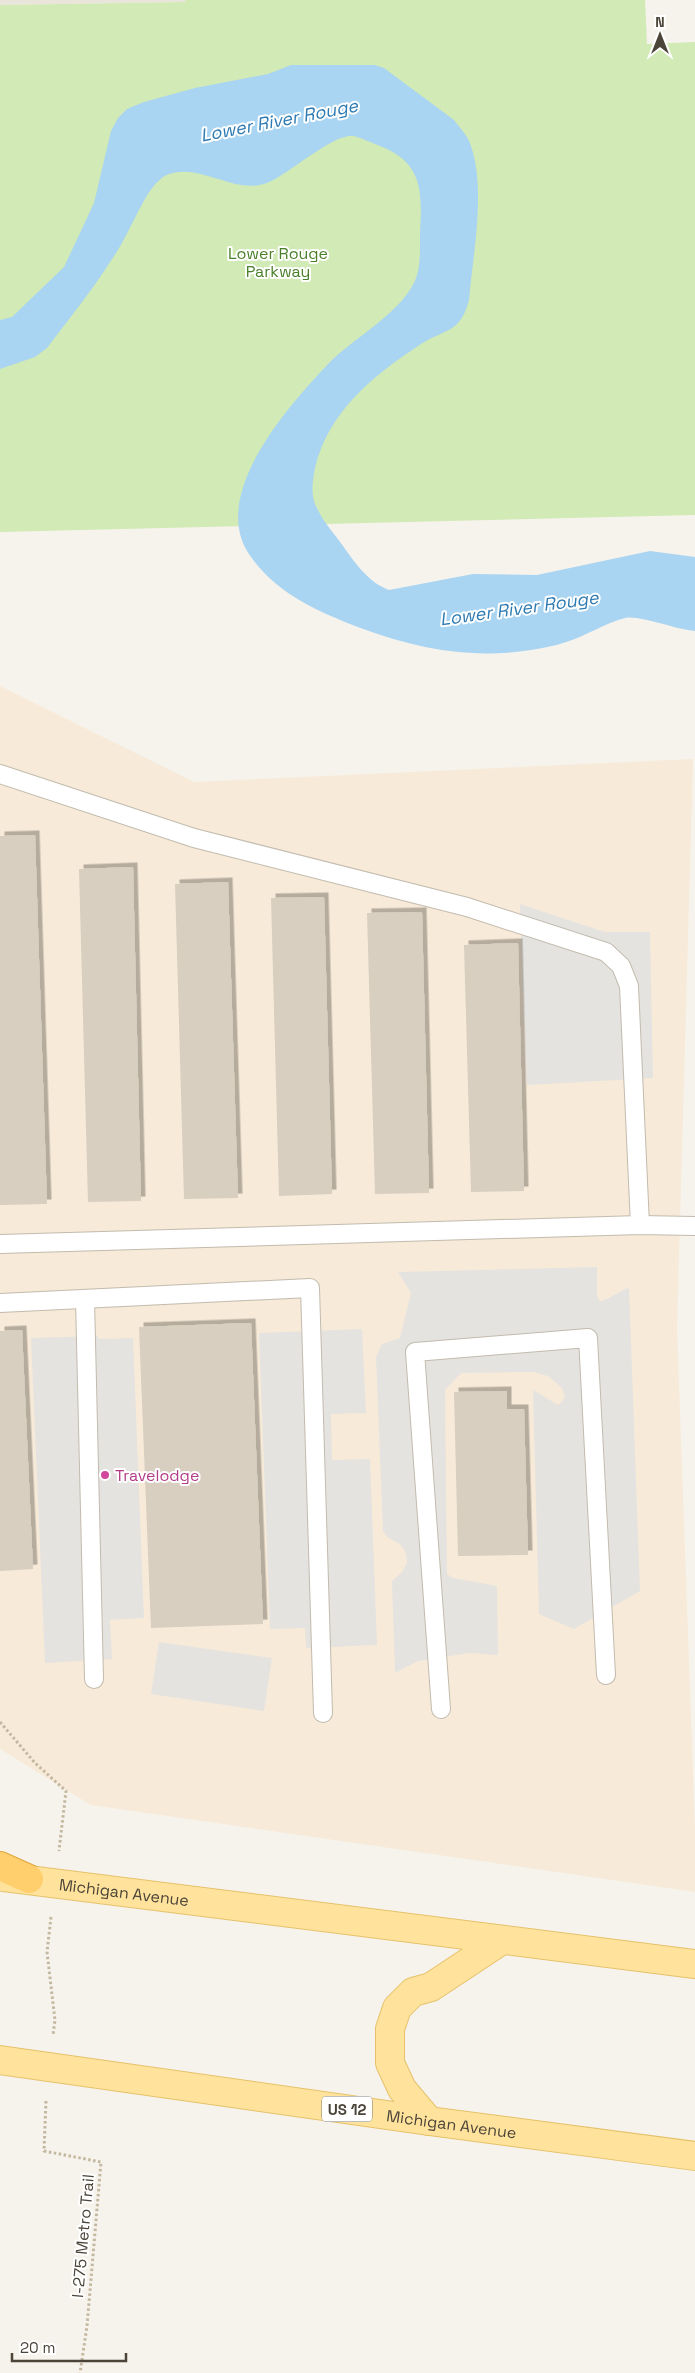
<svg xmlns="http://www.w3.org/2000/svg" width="695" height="2373" font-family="'Space Grotesk',sans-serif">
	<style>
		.residential { fill: #eae5da }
		.commercial { fill: #f7ead8 }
		.green { fill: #d2eab5 }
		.parking { fill: #e5e3e0 }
		.water { fill: #a9d4f2 }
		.building { fill: #d8cfc1; filter: url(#shadow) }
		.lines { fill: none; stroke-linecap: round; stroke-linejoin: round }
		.lane-casing { stroke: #c2bbae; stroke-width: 20 }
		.primary-casing { stroke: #e6c16a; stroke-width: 30 }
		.highway-casing { stroke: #e0a43c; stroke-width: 30 }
		.path { stroke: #c4b79f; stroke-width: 3; stroke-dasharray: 2.5 2.5; stroke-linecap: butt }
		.lane { stroke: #fff; stroke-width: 18 }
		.primary { stroke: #ffe39c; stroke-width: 28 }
		.highway { stroke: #ffcf6e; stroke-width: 28 }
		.hotel-dot { fill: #d1479c; stroke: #fff; stroke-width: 2 }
		.labels { text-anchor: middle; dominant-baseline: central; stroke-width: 4; stroke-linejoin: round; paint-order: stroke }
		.shield { fill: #fff; stroke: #817c74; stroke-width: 1 }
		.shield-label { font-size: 15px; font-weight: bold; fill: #4b4439 }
		.park-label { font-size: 16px; fill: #4a7f2a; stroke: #fff }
		.hotel-label { font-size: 16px; fill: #b23c85; stroke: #fff; text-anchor: start }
		.street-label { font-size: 16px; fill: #4b4439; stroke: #fff }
		.water-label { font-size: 18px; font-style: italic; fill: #2e7ab2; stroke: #fff }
	</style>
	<defs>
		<filter id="shadow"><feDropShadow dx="4.5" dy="-4.5" stdDeviation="0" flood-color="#0004"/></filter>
	</defs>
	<rect width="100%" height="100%" fill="#f6f3ec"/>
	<path class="residential" d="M0,0H185V2L0,5Z"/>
	<path class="commercial" d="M0,686L194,782L693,759L677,1328L695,1829V1892L91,1805L0,1749Z"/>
	<path class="green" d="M185,0H645L647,44L695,42V515L0,532V5L185,2Z"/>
	<g class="parking">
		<path d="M520,904L605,932H650L653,1078L527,1085Z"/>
		<path d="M597,1267V1296L600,1301L605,1300L629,1287L640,1591L574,1629L539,1614L533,1390L558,1405L565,1398L562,1388L548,1376L533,1372L461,1373L445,1390L447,1574L453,1578L497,1586L498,1655L469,1653L418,1661L395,1673L392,1581L402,1572L407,1563L406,1553L400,1544L387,1537L383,1531L376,1357L382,1344L400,1338L411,1293L398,1272Z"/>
		<path d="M362,1329L366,1413L331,1414L332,1460L370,1459L377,1645L306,1648L305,1628L270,1629L259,1333Z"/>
		<path d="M98,1336V1339L133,1338L144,1618L110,1620L112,1659L45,1663L31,1338Z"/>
		<path d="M159,1642L272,1658L264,1711L151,1694Z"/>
	</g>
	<path class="water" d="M291,65H375L384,68L454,120C460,128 468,136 471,146C486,191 473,253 469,300C460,335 444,328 418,346C373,376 328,412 315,468C313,478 311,491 314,501C318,513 326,524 334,534C350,554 364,581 389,590L473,574L537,575L650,551L695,557V631C677,630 640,615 625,618C605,623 586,636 566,642C555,646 542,648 531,650C467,660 409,647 350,624C312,609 275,591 251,557C206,496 290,404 331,361C356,337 398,314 414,283C421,269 420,250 420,234C422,193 424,163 380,146C372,143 362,138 354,136C333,133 290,174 267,183C235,195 201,163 169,174C154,180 145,199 138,212C129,229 121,247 110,262C91,292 68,320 47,348L35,357L0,369V320L12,317L64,267L94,203L111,131L118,118L127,109L144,102L195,88L268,74Z"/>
	<g class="building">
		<path d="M35,835L47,1204L0,1205V836Z"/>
		<path d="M133,867L141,1201L88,1202L79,869Z"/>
		<path d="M228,882L238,1198L184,1199L175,884Z"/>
		<path d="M324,897L332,1194L279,1196L271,898Z"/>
		<path d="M422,912L429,1193L375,1194L367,913Z"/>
		<path d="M518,943L524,1191L471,1192L464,945Z"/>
		<path d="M251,1323L263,1624L151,1628L139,1327Z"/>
		<path d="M22,1330L33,1569L0,1571V1331Z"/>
		<path d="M507,1391V1409H524L528,1555L458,1556L454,1392Z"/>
	</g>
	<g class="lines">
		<defs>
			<g id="lane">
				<path d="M0,774L194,838L467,907L606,952L621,966L629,986L640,1225"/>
				<path d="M0,1244L640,1225L695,1226"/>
				<path d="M85,1299L94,1679"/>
				<path d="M0,1303L310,1288L323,1713"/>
				<path d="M441,1709L415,1352L588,1338L606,1675"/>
			</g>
			<g id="primary">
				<path id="s1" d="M4,1877L695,1964"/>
				<path id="s2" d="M0,2060L429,2121L695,2156"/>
				<path d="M429,2121L402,2089L390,2063V2029L397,2008L413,1992L431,1987L502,1940"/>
			</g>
			<path id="highway" d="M0,1866L29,1879"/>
		</defs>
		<use href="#lane" class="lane-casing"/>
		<use href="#primary" class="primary-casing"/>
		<use href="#highway" class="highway-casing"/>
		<g class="path">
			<path d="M0,1722L35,1763L66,1791L59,1851"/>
			<path d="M51,1917L47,1952L55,2020L53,2035"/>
			<path d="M46,2101L44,2151L101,2162L87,2326L80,2373"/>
		</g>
		<use href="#lane" class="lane"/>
		<use href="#primary" class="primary"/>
		<use href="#highway" class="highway"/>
	</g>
	<circle class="hotel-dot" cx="105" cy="1475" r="5"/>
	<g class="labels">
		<rect class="shield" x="322" y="2096.5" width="50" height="25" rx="4"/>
		<g class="shield-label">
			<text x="347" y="2109">US 12</text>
		</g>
		<g class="park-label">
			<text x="278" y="253">Lower Rouge<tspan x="278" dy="18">Parkway</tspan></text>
		</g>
		<g class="hotel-label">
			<text x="115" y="1475">Travelodge</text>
		</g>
		<g class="street-label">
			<text stroke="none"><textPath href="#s1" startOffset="121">Michigan Avenue</textPath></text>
			<text stroke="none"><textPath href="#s2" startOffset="456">Michigan Avenue</textPath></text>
			<text transform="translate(83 2236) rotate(-85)">I-275 Metro Trail</text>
		</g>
		<g class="water-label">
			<text transform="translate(279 120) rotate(-11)">Lower River Rouge</text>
			<text transform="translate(519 608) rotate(-8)">Lower River Rouge</text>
		</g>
	</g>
	<g transform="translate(660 35)" stroke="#ffffff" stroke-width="4" paint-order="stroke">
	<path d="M0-4L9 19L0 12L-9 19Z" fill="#4b4439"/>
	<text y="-8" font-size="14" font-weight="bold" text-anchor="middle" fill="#4b4439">N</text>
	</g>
	<path d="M12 2353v8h114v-8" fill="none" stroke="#4b4439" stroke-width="2.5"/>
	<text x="20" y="2353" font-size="15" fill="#4b4439" stroke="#ffffff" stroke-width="4" paint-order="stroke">20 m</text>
</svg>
